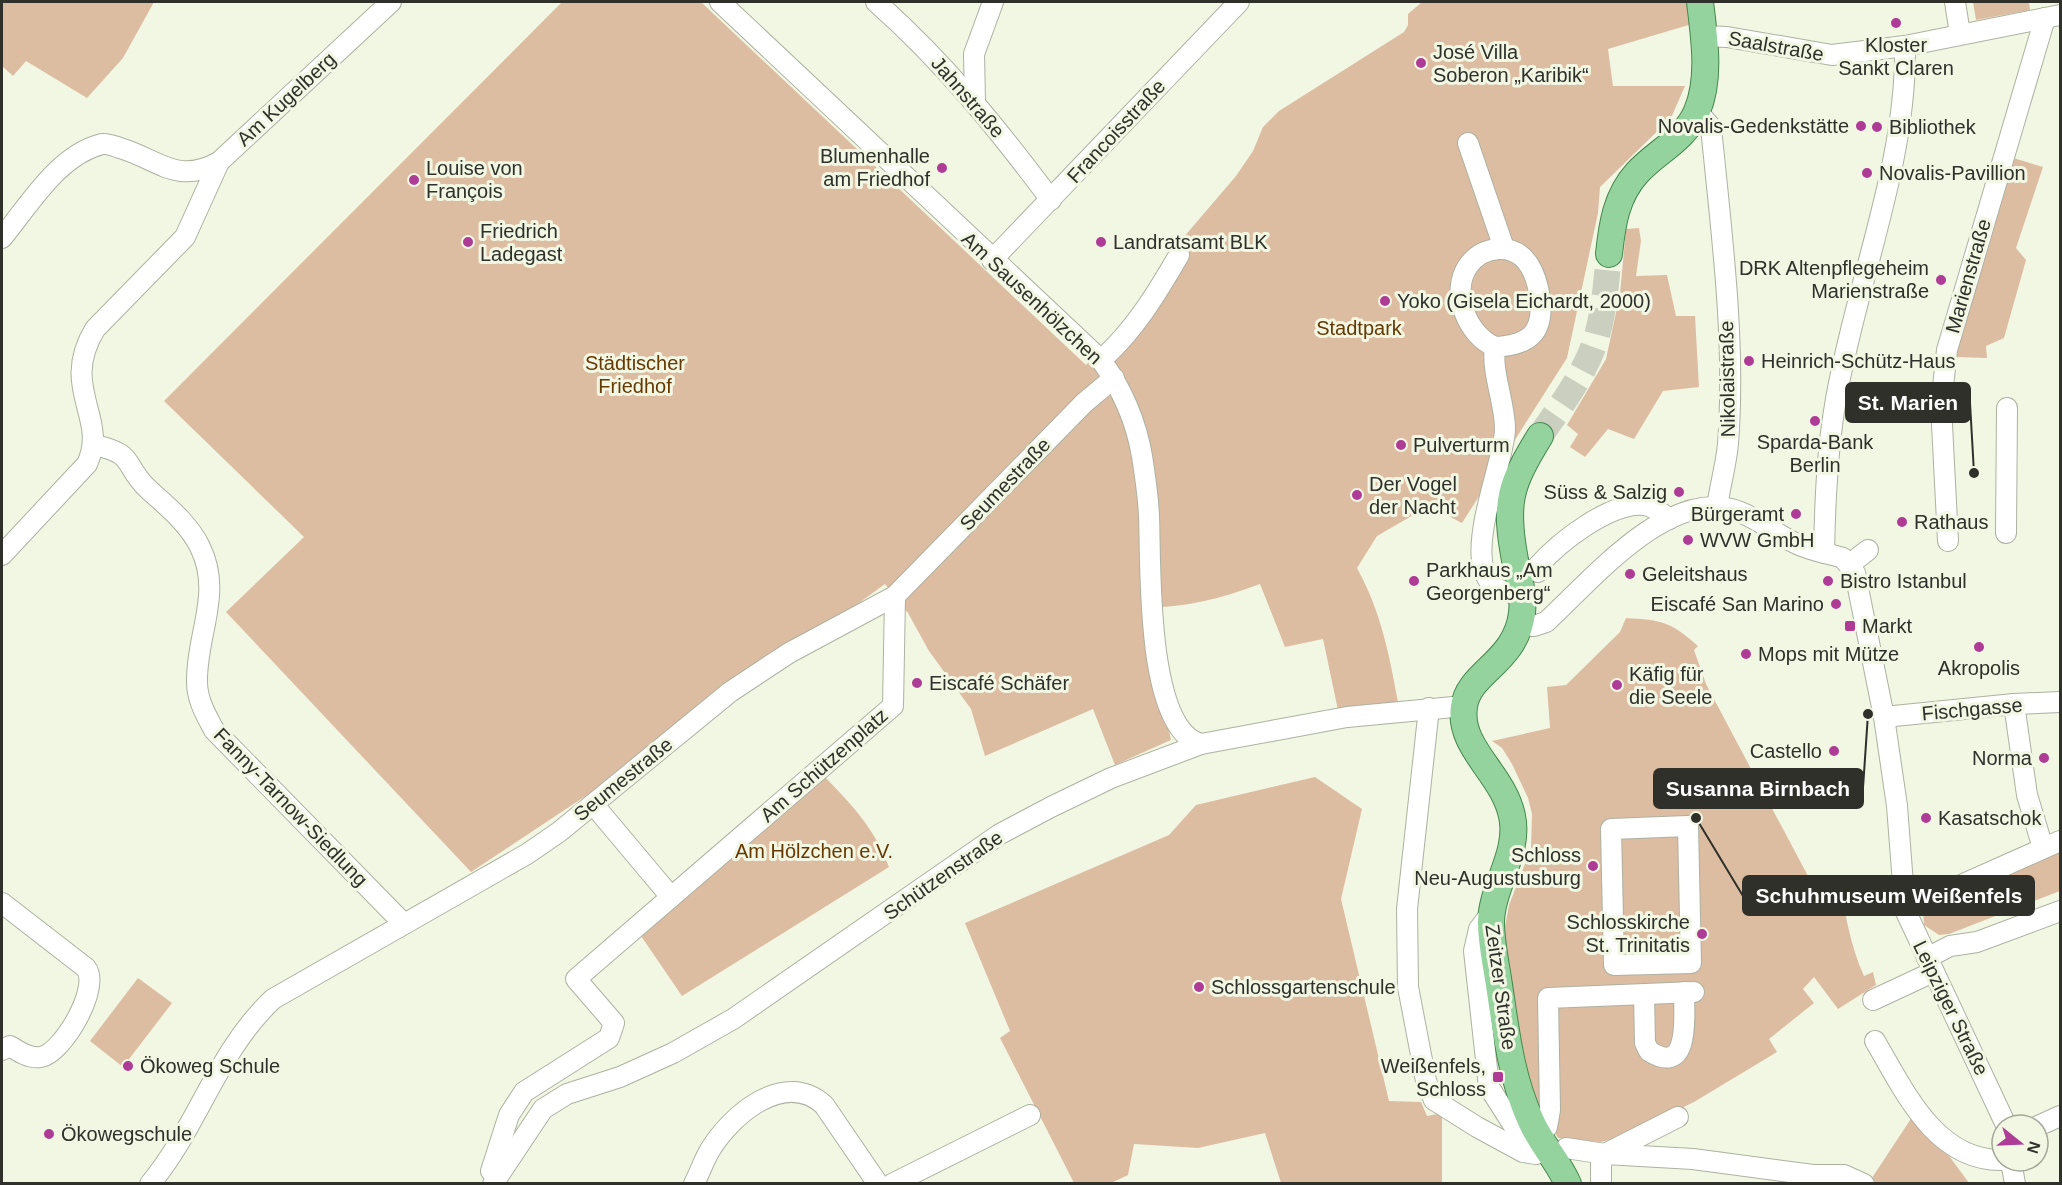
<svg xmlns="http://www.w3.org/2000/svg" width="2062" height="1185" font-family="Helvetica,sans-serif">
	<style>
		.green { fill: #ddbda2 }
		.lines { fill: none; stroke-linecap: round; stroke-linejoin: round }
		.major-tunnel { stroke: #cbcfbf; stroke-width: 26; stroke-dasharray: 26 13; stroke-linecap: butt }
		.minor-casing { stroke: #adb1a0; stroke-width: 22 }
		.major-casing { stroke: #42874b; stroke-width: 28 }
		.minor { stroke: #fff; stroke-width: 20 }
		.major { stroke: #94d39e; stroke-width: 26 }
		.poi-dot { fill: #ae3b95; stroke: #f2f7e4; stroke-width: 2 }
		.labels { text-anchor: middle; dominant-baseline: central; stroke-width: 6; stroke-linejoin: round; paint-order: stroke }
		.poi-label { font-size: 20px; fill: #2e3029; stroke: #f2f7e4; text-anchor: start }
		.street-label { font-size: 20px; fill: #2e3029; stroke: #f2f7e4 }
		.park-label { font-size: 20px; fill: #673902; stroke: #f2f7e4 }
		.leader { fill: none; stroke: #2e3029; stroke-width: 2 }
		.callout-dot { fill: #2e3029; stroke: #f2f7e4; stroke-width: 2 }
		.callout { fill: #2e3029; stroke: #2e3029; stroke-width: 2 }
		.callout-label { font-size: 21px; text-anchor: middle; font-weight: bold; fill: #fff }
	</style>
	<rect width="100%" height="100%" fill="#f2f7e4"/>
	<g class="green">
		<path d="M2,2H154L123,58L87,98L26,61L13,76L2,66Z"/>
		<path d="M562,2H701L1086,365L1130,316L1177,245L1236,176L1253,151L1263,127L1279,111L1404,32L1408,25V14L1422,2H1689L1692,24L1608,49L1613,86H1685L1671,118L1600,187L1598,213L1567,358L1462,523L1429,506L1377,536L1357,568C1381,612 1389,653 1398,702L1338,710L1323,639L1285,647L1260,584C1220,599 1187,607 1144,608L1171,740L1115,765L1093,709L985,756L971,709L929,651L908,613L885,584L679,734L471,872L226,612L304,537L164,401Z"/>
		<path d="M1973,2H2029L2030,10L1976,20Z"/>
		<path d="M2010,157L2043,167L2016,248L2026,260L2004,338L1986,346L1987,358L1955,357Z"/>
		<path d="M1639,228L1641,241L1636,276L1667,275L1676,316H1695L1699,387L1663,391L1634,439L1608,429L1585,457L1570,447L1578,434L1567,425L1606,359L1620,294L1626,229Z"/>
		<path d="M1626,618C1662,620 1671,622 1698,646L1694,650L1706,684L1809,878L1839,876C1844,909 1850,945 1864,976L1873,972L1876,985L1838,1009L1814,977L1803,989L1814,1003L1769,1039L1777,1052L1694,1102L1618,1138L1601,1142L1558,1138L1535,1099L1529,1079L1515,1008L1504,932L1509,905L1531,848L1532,814L1528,798L1512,764L1502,748L1492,741L1550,728L1547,687L1566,685L1620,632Z"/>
		<path d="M822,774C851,804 874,827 889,867L682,996L639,933Z"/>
		<path d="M1315,777L1362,809L1341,899L1389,1101L1421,1102L1427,1116L1442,1113V1183H1281L1265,1133L1198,1148L1134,1144L1128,1175L1111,1183H1074L1000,1038L1010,1031L965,923L1169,835L1196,805Z"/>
		<path d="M2060,848V891L1949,934L1939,935L1924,925L1923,909Z"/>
		<path d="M138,978L172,1003L123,1067L90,1041Z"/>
		<path d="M1916,1111L1969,1183L1868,1184Z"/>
	</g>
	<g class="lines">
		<path class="major-tunnel" d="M1540,436C1560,407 1582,378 1594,345C1604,316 1606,284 1609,254"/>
		<defs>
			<g id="minor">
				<path d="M720,2L1101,360C1122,389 1136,421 1142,456C1145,475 1148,495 1149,515C1151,562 1145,729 1201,744"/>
				<path d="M876,2C943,61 998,129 1051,200"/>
				<path d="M1955,2L1960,34"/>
				<path d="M1703,36L1727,37L1832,55L1905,46L2060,15"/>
				<path d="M975,101L974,54L993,2"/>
				<path d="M1697,111L1711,127C1721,230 1736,340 1728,444C1726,465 1720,486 1717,507"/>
				<path d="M1468,143L1504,248"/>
				<path d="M2,238C29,205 58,155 102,144C107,143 114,146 120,148C160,160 176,185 219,162"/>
				<path d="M992,260L1239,2"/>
				<path d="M1495,347C1467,335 1450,292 1468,266C1475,256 1485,250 1498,249C1527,247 1537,276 1540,299C1544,334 1528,345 1495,347C1491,371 1505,403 1505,429C1505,468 1442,598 1522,593"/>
				<path d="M1101,360C1134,331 1157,293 1179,255"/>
				<path d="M94,445C137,454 122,464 148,489C167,506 189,524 200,547C223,593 196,635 197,682C197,700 206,715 214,730L404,924"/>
				<path d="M2006,533L2007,408"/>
				<path d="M1948,541L1941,405L1947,350L2045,18"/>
				<path d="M1824,553C1825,502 1827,449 1836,399C1856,283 1907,164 1905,46"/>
				<path d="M2,555L87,464C109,417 59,389 95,329L185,237L219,162L391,2"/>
				<path d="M1850,564L1868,550"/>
				<path d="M1538,572L1537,567C1559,542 1611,501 1645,505C1654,507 1662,513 1669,519"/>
				<path d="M1520,624L1534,626L1546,622C1590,582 1664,492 1731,509C1754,515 1774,533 1795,543C1811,551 1827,553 1843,558L1855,573L1884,717L1897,806L1905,910L2006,1125"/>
				<path d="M2014,704L2027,795L2043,848"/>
				<path d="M1429,708L1407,909L1408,987L1426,1081L1434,1100L1477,1127L1523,1152L1536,1154L1548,1150"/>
				<path d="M1884,717L2014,704L2060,702"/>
				<path d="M593,804L671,897"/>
				<path d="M1688,826L1691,963L1614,965L1611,829Z"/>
				<path d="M2,903L86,968C101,987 63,1053 41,1057C30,1059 19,1052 10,1046L2,1050"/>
				<path d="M1905,910L2060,841"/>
				<path d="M1491,913L1479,929L1474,951L1489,1087L1517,1131L1538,1136L1547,1127L1550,1110L1548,998L1694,992"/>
				<path d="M1927,958L1950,946L1977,942L2060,911"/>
				<path d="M1644,994L1645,1043L1649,1051C1691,1078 1684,1015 1684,992"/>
				<path d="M1873,1000L1933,972"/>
				<path d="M1875,1041C1904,1090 1935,1161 2002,1160"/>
				<path d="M2038,1126L2060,1116"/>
				<path d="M1566,1148L1605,1154L1678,1117"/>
				<path d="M2011,1161L2015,1184"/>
				<path d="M491,1171L509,1115L524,1092L609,1038L614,1023L576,979L893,706L895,596"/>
				<path d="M150,1184C199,1125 216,1053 273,999L527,854L559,832L730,692L789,653L895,596L1084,403L1114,378"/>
				<path d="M493,1184L543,1109L567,1094L620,1077L673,1053L733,1019L1000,834L1051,807L1111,778L1201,744L1347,717L1464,706"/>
				<path d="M694,1184C700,1172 704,1160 710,1150C731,1115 785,1069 824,1105L878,1184"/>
				<path d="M892,1184L1030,1115"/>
				<path d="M1601,1184V1164L1605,1154L1693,1159L1813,1175H1844L1864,1184"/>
			</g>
			<g id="major">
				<path d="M1609,254C1612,225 1616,196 1637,173C1657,151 1685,140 1697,111C1711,78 1704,36 1700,2"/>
				<path d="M1540,436C1510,485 1504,502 1515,560C1519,578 1524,595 1522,613C1516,663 1468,672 1464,707C1458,748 1503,773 1512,816C1520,853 1492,885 1491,922C1491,943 1496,964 1499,985C1506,1031 1511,1078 1531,1121C1541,1144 1558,1161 1568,1184"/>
			</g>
		</defs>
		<use href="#minor" class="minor-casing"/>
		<use href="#major" class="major-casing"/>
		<use href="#minor" class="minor"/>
		<use href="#major" class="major"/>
	</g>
	<g class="poi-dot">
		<circle cx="1896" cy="23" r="6"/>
		<circle cx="1421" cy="63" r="6"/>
		<circle cx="1861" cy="126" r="6"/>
		<circle cx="1877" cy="127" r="6"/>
		<circle cx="942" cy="168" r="6"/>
		<circle cx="1867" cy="173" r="6"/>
		<circle cx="414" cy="180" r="6"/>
		<circle cx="468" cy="242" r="6"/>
		<circle cx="1101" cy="242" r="6"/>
		<circle cx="1941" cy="280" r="6"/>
		<circle cx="1385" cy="301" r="6"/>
		<circle cx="1749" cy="361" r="6"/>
		<circle cx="1815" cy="421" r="6"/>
		<circle cx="1401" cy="445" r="6"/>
		<circle cx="1679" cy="492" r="6"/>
		<circle cx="1357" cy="495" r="6"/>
		<circle cx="1796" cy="514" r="6"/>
		<circle cx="1902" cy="522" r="6"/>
		<circle cx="1688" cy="540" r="6"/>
		<circle cx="1630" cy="574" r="6"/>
		<circle cx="1414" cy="581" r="6"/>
		<circle cx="1828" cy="581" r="6"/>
		<circle cx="1836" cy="604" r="6"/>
		<rect x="1844" y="620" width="12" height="12" rx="3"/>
		<circle cx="1979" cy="647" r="6"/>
		<circle cx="1746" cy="654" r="6"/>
		<circle cx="917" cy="683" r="6"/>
		<circle cx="1617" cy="685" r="6"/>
		<circle cx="1834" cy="751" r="6"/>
		<circle cx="2044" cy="758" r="6"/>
		<circle cx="1926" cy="818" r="6"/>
		<circle cx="1593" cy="866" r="6"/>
		<circle cx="1702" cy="934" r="6"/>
		<circle cx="1199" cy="987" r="6"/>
		<circle cx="128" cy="1066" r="6"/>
		<rect x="1492" y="1071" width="12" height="12" rx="3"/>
		<circle cx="49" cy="1134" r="6"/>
	</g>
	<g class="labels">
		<g class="poi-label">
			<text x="1896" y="45" text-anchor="middle">Kloster<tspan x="1896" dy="23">Sankt Claren</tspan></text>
			<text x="1433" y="52">José Villa<tspan x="1433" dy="23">Soberon „Karibik“</tspan></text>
			<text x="1849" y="126" text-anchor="end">Novalis-Gedenkstätte</text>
			<text x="1889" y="127">Bibliothek</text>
			<text x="930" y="156" text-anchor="end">Blumenhalle<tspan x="930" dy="23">am Friedhof</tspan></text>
			<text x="426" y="168">Louise von<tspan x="426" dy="23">François</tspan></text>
			<text x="1879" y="173">Novalis-Pavillion</text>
			<text x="480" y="231">Friedrich<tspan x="480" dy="23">Ladegast</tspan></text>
			<text x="1113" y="242">Landratsamt BLK</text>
			<text x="1929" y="268" text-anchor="end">DRK Altenpflegeheim<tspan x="1929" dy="23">Marienstraße</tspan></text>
			<text x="1397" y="301">Yoko (Gisela Eichardt, 2000)</text>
			<text x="1761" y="361">Heinrich-Schütz-Haus</text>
			<text x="1815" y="442" text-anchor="middle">Sparda-Bank<tspan x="1815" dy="23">Berlin</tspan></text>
			<text x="1413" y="445">Pulverturm</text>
			<text x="1369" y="484">Der Vogel<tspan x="1369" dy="23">der Nacht</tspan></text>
			<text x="1667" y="492" text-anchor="end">Süss &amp; Salzig</text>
			<text x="1784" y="514" text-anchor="end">Bürgeramt</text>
			<text x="1914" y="522">Rathaus</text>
			<text x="1700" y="540">WVW GmbH</text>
			<text x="1426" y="570">Parkhaus „Am<tspan x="1426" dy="23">Georgenberg“</tspan></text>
			<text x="1642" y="574">Geleitshaus</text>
			<text x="1840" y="581">Bistro Istanbul</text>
			<text x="1824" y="604" text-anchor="end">Eiscafé San Marino</text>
			<text x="1862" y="626">Markt</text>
			<text x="1758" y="654">Mops mit Mütze</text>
			<text x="1979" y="668" text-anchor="middle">Akropolis</text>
			<text x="1629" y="674">Käfig für<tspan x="1629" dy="23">die Seele</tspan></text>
			<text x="929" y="683">Eiscafé Schäfer</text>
			<text x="1822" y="751" text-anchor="end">Castello</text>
			<text x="2032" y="758" text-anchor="end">Norma</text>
			<text x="1938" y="818">Kasatschok</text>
			<text x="1581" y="855" text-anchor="end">Schloss<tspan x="1581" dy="23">Neu-Augustusburg</tspan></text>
			<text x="1690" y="922" text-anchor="end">Schlosskirche<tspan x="1690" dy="23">St. Trinitatis</tspan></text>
			<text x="1211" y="987">Schlossgartenschule</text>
			<text x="140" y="1066">Ökoweg Schule</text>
			<text x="1486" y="1066" text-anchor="end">Weißenfels,<tspan x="1486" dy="23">Schloss</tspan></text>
			<text x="61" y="1134">Ökowegschule</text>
		</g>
		<g class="street-label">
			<text transform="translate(1776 46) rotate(10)">Saalstraße</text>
			<text transform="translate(968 97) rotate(49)">Jahnstraße</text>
			<text transform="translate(286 99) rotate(-43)">Am Kugelberg</text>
			<text transform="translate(1116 131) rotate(-47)">Francoisstraße</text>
			<text transform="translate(1968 276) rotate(-74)">Marienstraße</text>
			<text transform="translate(1032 298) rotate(43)">Am Sausenhölzchen</text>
			<text transform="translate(1727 379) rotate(-91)">Nikolaistraße</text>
			<text transform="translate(1005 484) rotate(-46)">Seumestraße</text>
			<text transform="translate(1972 709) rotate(-5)">Fischgasse</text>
			<text transform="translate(824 765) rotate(-41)">Am Schützenplatz</text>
			<text transform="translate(623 779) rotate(-39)">Seumestraße</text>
			<text transform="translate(291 807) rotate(46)">Fanny-Tarnow-Siedlung</text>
			<text transform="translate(943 875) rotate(-35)">Schützenstraße</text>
			<text transform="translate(1501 987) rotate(82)">Zeitzer Straße</text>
			<text transform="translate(1951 1008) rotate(64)">Leipziger Straße</text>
		</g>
		<g class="park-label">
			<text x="1359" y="328">Stadtpark</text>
			<text x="635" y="363">Städtischer<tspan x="635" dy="23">Friedhof</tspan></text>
			<text x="814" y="851">Am Hölzchen e.V.</text>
		</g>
	</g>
	<path class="leader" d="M1974 473L1970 403M1868 714L1863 788M1696 818L1743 896"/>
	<g class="callout-dot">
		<circle cx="1974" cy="473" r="6"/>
		<circle cx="1868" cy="714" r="6"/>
		<circle cx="1696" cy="818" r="6"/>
	</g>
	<g class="callout">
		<rect x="1846" y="383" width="124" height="39" rx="6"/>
		<rect x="1654" y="769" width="209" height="39" rx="6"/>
		<rect x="1743" y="876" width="291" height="39" rx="6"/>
	</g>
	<g class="callout-label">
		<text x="1908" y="410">St. Marien</text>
		<text x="1758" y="796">Susanna Birnbach</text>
		<text x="1889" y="903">Schuhmuseum Weißenfels</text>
	</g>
	<rect width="2062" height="1185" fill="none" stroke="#2e3029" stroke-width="6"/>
	<g transform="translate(2020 1143) rotate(108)"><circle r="28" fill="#f2f7e4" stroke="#a4a799" stroke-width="1.5"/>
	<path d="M0-4.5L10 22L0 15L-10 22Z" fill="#ae3b95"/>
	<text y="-9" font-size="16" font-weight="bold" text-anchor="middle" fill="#2e3029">N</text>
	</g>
</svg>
